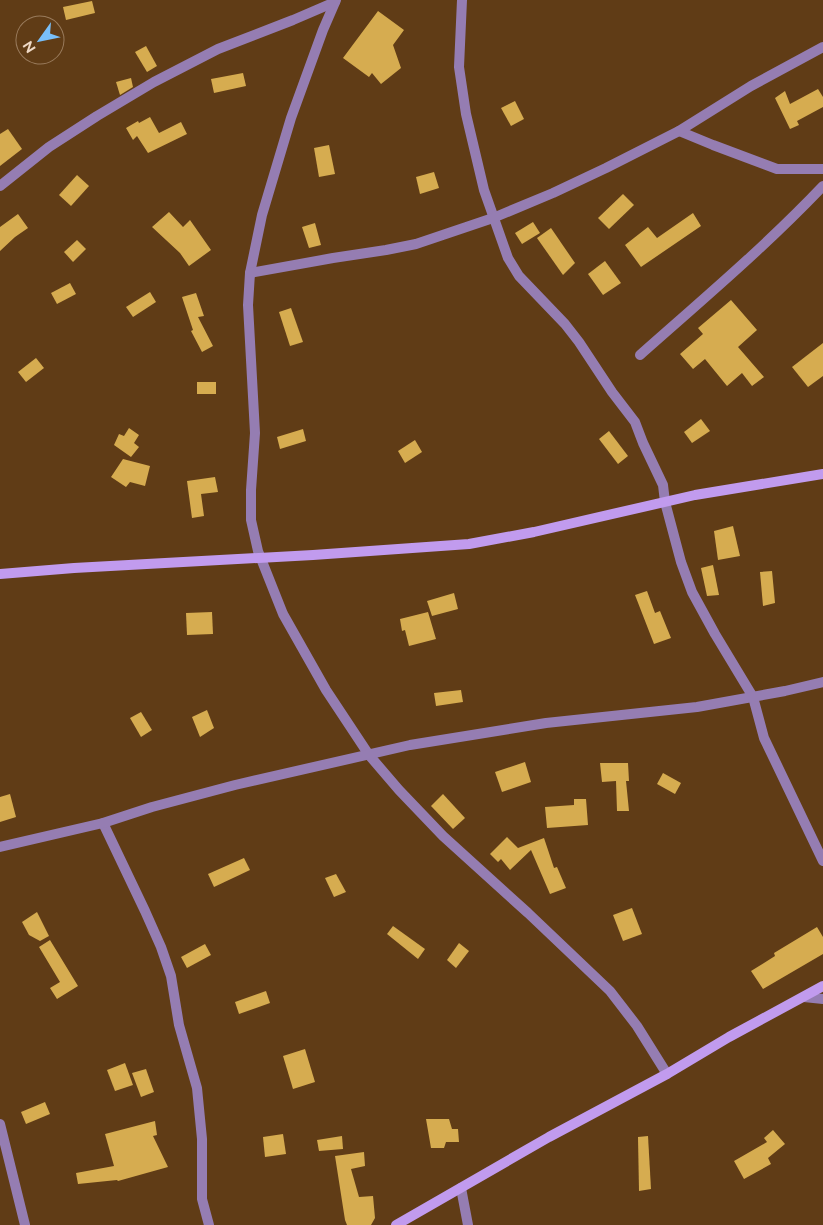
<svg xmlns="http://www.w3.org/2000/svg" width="823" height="1225" font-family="Raleway,sans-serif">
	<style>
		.building { fill: #d6ac50 }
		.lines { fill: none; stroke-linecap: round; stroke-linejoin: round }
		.street { stroke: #957db2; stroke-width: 10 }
		.secondary { stroke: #c19bee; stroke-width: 10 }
	</style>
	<rect width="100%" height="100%" fill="#603c16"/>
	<g class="building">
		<path d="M92,1L95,13L66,20L63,7Z"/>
		<path d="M378,11L404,30L393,45L401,68L381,84L372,73L369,77L343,58Z"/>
		<path d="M146,46L157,66L147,72L135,52Z"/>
		<path d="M243,73L246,86L214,93L211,79Z"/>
		<path d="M131,78L133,87L120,95L116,82Z"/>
		<path d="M818,89L823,97V107L797,121L799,125L790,129L775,98L785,91L790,104Z"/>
		<path d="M515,101L524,119L511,126L501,108Z"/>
		<path d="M150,117L159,133L181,122L187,134L148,153L137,136L133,140L126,128L138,121L139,123Z"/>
		<path d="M8,129L22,149L0,166V134Z"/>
		<path d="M329,145L335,174L319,177L314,148Z"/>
		<path d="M434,172L439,188L420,194L416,177Z"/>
		<path d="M77,175L89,186L71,206L59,195Z"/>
		<path d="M623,194L634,205L609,229L598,218Z"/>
		<path d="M169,212L183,227L190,220L211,250L189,266L180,253L152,227Z"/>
		<path d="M693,213L701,226L641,267L625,245L648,227L657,238Z"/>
		<path d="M18,214L28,228L15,237L0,251V227Z"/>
		<path d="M533,222L540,233L522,244L515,233Z"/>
		<path d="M315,223L321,245L309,248L302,227Z"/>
		<path d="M551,228L575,263L563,275L537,238Z"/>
		<path d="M77,240L86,249L73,262L64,252Z"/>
		<path d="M605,261L621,283L603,295L588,274Z"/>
		<path d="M70,283L76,294L57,304L51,293Z"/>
		<path d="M150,292L156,302L133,317L126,307Z"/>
		<path d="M196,293L204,316L198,317L213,346L202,352L191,331L193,330L182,297Z"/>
		<path d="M731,300L757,330L738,347L764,377L752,386L742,373L727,386L705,359L693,369L680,354L703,334L698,328Z"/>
		<path d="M291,308L303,342L290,346L279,312Z"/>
		<path d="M823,343V376L808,387L792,367Z"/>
		<path d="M36,358L44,368L26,382L18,372Z"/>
		<rect x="197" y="382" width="19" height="12"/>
		<path d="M701,419L710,431L692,443L684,432Z"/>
		<path d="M129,428L139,435L134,443L139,447L131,457L114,445L119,434L124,436Z"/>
		<path d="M303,429L306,441L280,449L277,437Z"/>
		<path d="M609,431L628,456L618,464L599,439Z"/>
		<path d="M415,440L422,452L405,463L398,451Z"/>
		<path d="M123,459L150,466L145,486L130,482L126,487L111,477Z"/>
		<path d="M215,477L218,492L201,494L204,516L192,518L187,481Z"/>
		<path d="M733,526L740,556L718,560L714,531Z"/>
		<path d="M713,565L719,595L707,596L701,568Z"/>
		<path d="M772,571L775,603L763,606L760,572Z"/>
		<path d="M647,591L655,613L660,611L671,638L654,644L635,595Z"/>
		<path d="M454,593L458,609L432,616L427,601Z"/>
		<path d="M212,612L213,634L187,635L186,613Z"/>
		<path d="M428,612L436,639L409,646L405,630L402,631L400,619Z"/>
		<path d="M461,690L463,702L436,706L434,693Z"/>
		<path d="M207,710L214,728L200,737L192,717Z"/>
		<path d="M141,712L152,730L141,737L130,718Z"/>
		<path d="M525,762L531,782L502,792L495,772Z"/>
		<path d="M600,763H628L629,781H626L629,811H617L616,781L602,782Z"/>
		<path d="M663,773L681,783L675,794L657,784Z"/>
		<path d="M10,794L16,817L0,822V797Z"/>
		<path d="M443,794L465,818L453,829L431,806Z"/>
		<path d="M574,799H586L588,825L547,828L545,807L574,805Z"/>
		<path d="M507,837L518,848L544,838L554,868L557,867L566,888L550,894L531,850L510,870L501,859L498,862L490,854Z"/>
		<path d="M244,858L250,870L214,887L208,874Z"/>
		<path d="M336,874L346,892L334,897L325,878Z"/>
		<path d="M632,908L642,934L623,941L613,915Z"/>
		<path d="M37,912L49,936L40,941L29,935L22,922Z"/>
		<path d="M393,926L425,949L418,959L387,934Z"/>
		<path d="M817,927L823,937V954L763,989L751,971L775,956L774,953Z"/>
		<path d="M50,940L78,986L57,999L50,988L60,982L39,947Z"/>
		<path d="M459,943L469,951L456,968L447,960Z"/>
		<path d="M205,944L211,955L187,968L181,957Z"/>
		<path d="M266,991L270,1003L239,1014L235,1002Z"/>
		<path d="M305,1049L315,1082L293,1089L283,1056Z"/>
		<path d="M125,1063L133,1085L115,1091L107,1070Z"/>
		<path d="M146,1069L154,1092L141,1097L132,1073Z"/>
		<path d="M45,1102L50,1114L26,1124L21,1112Z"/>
		<path d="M426,1119H449L452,1129H458L459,1142H446L444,1148H431Z"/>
		<path d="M155,1121L157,1135L153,1136L168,1167L118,1181L117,1180L78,1184L76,1173L114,1166L105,1134Z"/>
		<path d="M773,1130L785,1144L768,1158L771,1164L744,1179L734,1161L767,1142L764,1138Z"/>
		<path d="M283,1134L286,1154L265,1157L263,1137Z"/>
		<path d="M342,1136L343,1149L319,1151L317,1140Z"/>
		<path d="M648,1136L651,1189L639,1191L638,1137Z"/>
		<path d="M364,1152L365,1166L351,1169L359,1197L373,1196L375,1218L371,1225H347L345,1220L335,1156Z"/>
	</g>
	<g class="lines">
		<g class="street">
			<path d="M336,0L323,30L291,118L262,215L250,273L248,305L255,433L251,490V520L258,551L283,614L326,690L369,755L399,790L443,836L528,913L610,991L637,1026L667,1074"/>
			<path d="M462,0L459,67L466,114L484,190L508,258L519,276L565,324L579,342L612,392L635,422L643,443L663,485L665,502L681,562L692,592L715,634L753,697L764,738L823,861"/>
			<path d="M679,131L713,145L777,169H823"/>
			<path d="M0,186L49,147L97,116L154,82L218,49L293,20L335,2"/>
			<path d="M250,273L333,258L386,250L416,244L493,218L553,193L606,168L679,131L751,86L823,47"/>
			<path d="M640,355C702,300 766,246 823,186"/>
			<path d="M103,823L145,911L161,947L171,976L179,1025L197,1088L202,1139V1199L209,1225"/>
			<path d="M0,847L103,823L152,807L235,785L410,745L546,723L697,707L785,691L823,682"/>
			<path d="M804,997L823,999"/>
			<path d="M0,1124L25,1225"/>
			<path d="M461,1188L468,1225"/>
		</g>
		<g class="secondary">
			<path d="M0,574L74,568L313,555L469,544L534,532L695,495L823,474"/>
			<path d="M396,1225L549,1137L667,1074L729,1037L823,986"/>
		</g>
	</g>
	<g transform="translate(40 40) rotate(237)"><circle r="24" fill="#603c16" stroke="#997b5c"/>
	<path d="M0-4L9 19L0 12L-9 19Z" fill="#79bff8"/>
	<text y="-8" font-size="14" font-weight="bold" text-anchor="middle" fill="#efd9c5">N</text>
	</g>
</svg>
